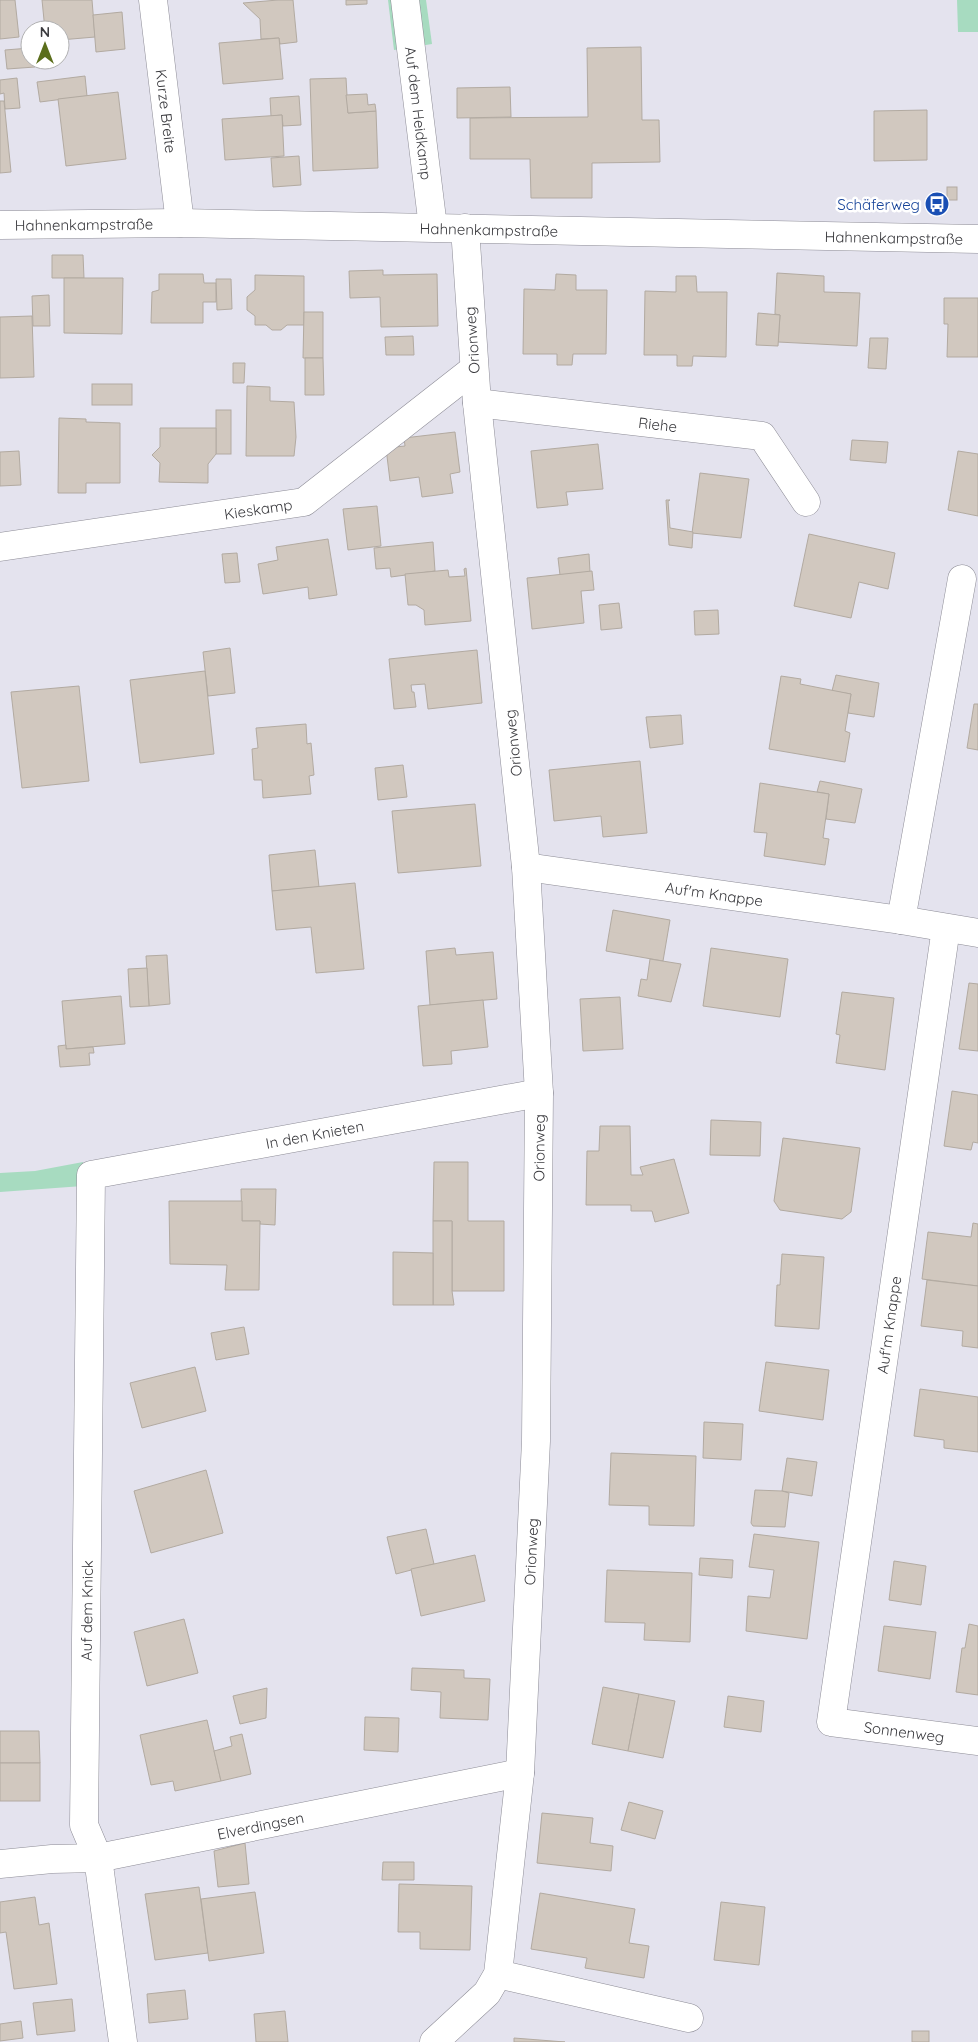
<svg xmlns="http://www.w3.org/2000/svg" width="978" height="2042" font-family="Quicksand,sans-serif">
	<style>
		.green { fill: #a7dbc0 }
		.building { fill: #d1c8bf; stroke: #b2aaa1 }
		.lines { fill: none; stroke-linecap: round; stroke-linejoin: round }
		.minor-casing { stroke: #8d8c96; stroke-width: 29 }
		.minor { stroke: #fff; stroke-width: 28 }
		.labels { text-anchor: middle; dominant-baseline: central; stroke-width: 5; stroke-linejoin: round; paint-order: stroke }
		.street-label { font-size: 15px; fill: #3b3b3f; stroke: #fff }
		.transit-label { font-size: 15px; fill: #164399; stroke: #fff; text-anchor: end }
	</style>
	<rect width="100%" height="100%" fill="#e4e3ee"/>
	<g class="green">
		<path d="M388,0H426L432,44L394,50Z"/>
		<path d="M957,0H978V32H958Z"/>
		<path d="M83,1162V1186L0,1192V1173L35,1171Z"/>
	</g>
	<g class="building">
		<path d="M0,0H15L19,37L0,39Z"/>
		<path d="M42,0H92L95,37L60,40V30H45Z"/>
		<path d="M278,0H293L297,42L280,44L279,38L261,39L260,19L243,3Z"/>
		<path d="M346,0H367V4L346,5Z"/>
		<path d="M122,12L125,49L96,52L93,15Z"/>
		<path d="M279,38L283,79L223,84L219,43Z"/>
		<path d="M641,47L642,120H659L660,162L592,163V198H531L530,159H470V118L588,117L587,48Z"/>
		<path d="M30,48V60H34L35,67L7,69L5,50Z"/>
		<path d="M85,76L87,96L40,102L37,82Z"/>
		<path d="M17,78L20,108L5,109L4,93L0,94V80Z"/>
		<path d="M346,78L348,113L376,111L378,168L313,171L310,79Z"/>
		<path d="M510,87L511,117L457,118V88Z"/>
		<path d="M118,92L126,159L66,166L58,99Z"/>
		<path d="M367,94L368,105L375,104L376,111L348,113L346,95Z"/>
		<path d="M299,96L301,125L283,126L282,115L271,116L270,98Z"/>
		<path d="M0,101H4L11,172L0,173Z"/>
		<path d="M927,110V160L874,161V111Z"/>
		<path d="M282,115L284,156L225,160L222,119Z"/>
		<path d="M299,156L301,185L273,187L271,158Z"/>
		<rect x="947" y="187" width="10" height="13"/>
		<path d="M52,255H83L84,278H52Z"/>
		<path d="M383,270V275L437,274L438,326L381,327L380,297L350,298L349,271Z"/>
		<path d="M777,273L824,276V292L860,293L857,346L778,342L780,315L775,314V312Z"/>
		<path d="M159,274H203L204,283H216V302H203V323H151L152,292L159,290Z"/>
		<path d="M556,274L576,275V290H607L606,354H573L572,365H557V354H523L524,289L555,290Z"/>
		<path d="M255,275L304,276V325H287L281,330H272L266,325H255V316L247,310V297L255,290Z"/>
		<path d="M676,276H696L697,292H727L726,357L693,356L692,366H677V355H644L645,291L676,292Z"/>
		<path d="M64,278H123L122,334L64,333Z"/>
		<path d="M216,279H231L232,309L217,310Z"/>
		<path d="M49,295L50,326H33L32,296Z"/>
		<path d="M944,298H978V357H947L948,324H944Z"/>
		<path d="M304,312H323V358H303Z"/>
		<path d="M758,313L780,315L778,346L756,345Z"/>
		<path d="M32,316L34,377L0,378V317Z"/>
		<path d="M413,336L414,355H386L385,337Z"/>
		<path d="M870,338H888L886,369L868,368Z"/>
		<path d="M305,358H323L324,395H305Z"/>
		<path d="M233,363H245L244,383H233Z"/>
		<rect x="92" y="384" width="40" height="21"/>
		<path d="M247,386L270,387V401L294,402L296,437L294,456H246Z"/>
		<rect x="216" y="410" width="15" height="44"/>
		<path d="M59,418L86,419V422L120,423V483H86V493H58Z"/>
		<path d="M160,428H216V454L208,464V483L159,482L160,463L152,455L160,447Z"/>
		<path d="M455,432L460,472L450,474L453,493L422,497L419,477L390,481L386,448L405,446L404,438Z"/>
		<path d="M852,440L888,442L886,463L850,460Z"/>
		<path d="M598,444L603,489L566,492L568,505L537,508L531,451Z"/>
		<path d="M19,451L21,485L0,486V452Z"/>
		<path d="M958,451L978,454V516L948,510Z"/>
		<path d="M700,473L749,479L741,538L692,533Z"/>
		<path d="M666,500H670L668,501L670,528L693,532L692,548L669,545Z"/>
		<path d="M377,506L381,546L348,550L343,509Z"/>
		<path d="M809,534L895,553L888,589L859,582L851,618L794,606Z"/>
		<path d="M328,539L337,595L309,599L308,587L263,594L258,564L278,560L276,547Z"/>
		<path d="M433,542L435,571L391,577L390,568L376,569L374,548Z"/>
		<path d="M237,553L240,582L225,583L222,554Z"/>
		<path d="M589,554L590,572L560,575L558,558Z"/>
		<path d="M466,568L471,621L425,625L424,610L416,605H408L405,574L448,570L449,577L465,576L464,569Z"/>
		<path d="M592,571L594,590L581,591L584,623L532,629L527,578Z"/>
		<path d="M619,603L622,628L601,630L599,605Z"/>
		<path d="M718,610L719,634L695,635L694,611Z"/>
		<path d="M230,648L235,693L208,696L203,652Z"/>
		<path d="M477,650L482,703L428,709L425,684L411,685L412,692H414L416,707L394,709L389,659Z"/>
		<path d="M205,671L214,754L140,763L130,680Z"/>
		<path d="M836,675L879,683L874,717L848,713L851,694L832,691Z"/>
		<path d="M781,676L801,679L800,684L851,694L845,731L850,733L845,762L769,749Z"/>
		<path d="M79,686L89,781L22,788L11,692Z"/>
		<path d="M974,704H978V750L967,748Z"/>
		<path d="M681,715L683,744L650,748L646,717Z"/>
		<path d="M306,724L307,744L311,743L314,775L309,776L311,794L263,798L262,780H254L252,749L258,748L256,728Z"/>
		<path d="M640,761L647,833L603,837L601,816L554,821L549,770Z"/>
		<path d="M403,765L407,797L378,800L375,768Z"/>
		<path d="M820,781L862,789L855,823L826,819L829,794L817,792Z"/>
		<path d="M760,783L829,794L823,838L829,839L825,865L764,856L767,833L754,832Z"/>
		<path d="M475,804L481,866L398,873L392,811Z"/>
		<path d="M315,850L319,887L272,891L269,855Z"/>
		<path d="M355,883L364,969L316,973L311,927L276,930L272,891Z"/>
		<path d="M613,910L670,920L663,961L606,951Z"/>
		<path d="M455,948L456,955L493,952L497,999L430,1005L426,951Z"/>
		<path d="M711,948L788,959L780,1017L703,1006Z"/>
		<path d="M167,955L170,1004L149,1006L146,956Z"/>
		<path d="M650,959L681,964L671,1002L638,996L641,979L647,980Z"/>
		<path d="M147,968L149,1006L130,1007L128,969Z"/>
		<path d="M969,983L978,984V1051L959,1049Z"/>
		<path d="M842,992L894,998L885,1070L836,1063L840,1035L836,1034Z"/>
		<path d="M121,996L125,1044L66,1049L62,1001Z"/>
		<path d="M620,997L623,1049L583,1051L580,999Z"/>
		<path d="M483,1000L488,1047L451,1051L452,1064L423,1066L418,1006Z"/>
		<path d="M66,1045V1049L93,1047L94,1053H89L90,1065L60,1067L58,1046Z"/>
		<path d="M952,1091L978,1095V1143L973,1142L971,1150L944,1146Z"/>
		<path d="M711,1120L761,1122L760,1156L710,1155Z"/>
		<path d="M600,1126H630L631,1175H643L640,1167L674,1159L689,1213L655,1222L652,1211H631V1205H586L587,1151H599Z"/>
		<path d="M783,1138L860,1148L851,1212L842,1219L780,1210L774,1201Z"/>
		<path d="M434,1162H468V1221H504V1291H452V1221H433Z"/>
		<path d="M241,1189H276L275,1225L260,1224V1221H242Z"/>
		<path d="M169,1201H242V1221H260L259,1290H225L227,1265L170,1264Z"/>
		<path d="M433,1221H452V1291L454,1305H433Z"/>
		<path d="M973,1223L978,1224V1286L922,1279L928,1232L971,1237Z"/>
		<path d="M393,1252L433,1253V1305H393Z"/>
		<path d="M782,1254L824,1257L819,1329L775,1326L777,1285H780Z"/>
		<path d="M927,1280L978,1286V1348L962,1346L963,1331L921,1326Z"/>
		<path d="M244,1327L249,1354L216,1360L211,1333Z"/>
		<path d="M766,1362L829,1370L823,1420L759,1411Z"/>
		<path d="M195,1367L206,1411L142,1428L130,1383Z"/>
		<path d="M920,1389L978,1397V1452L944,1448V1440L914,1436Z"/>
		<path d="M704,1422L743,1424L741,1460L703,1458Z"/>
		<path d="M611,1453L696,1456L694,1526L649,1525V1506L609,1505Z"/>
		<path d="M787,1458L817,1462L812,1496L782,1491Z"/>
		<path d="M206,1470L223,1533L151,1553L134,1491Z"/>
		<path d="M755,1490L782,1491L789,1493L785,1527L753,1526L751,1523Z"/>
		<path d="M426,1529L434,1564L396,1574L387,1537Z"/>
		<path d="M754,1534L819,1542L807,1639L746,1631L748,1596L770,1598L774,1570L749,1567Z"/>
		<path d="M475,1555L485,1601L421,1616L411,1569Z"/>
		<path d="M700,1558L733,1560L732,1578L699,1575Z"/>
		<path d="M894,1561L926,1566L921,1605L889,1600Z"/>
		<path d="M607,1570L692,1573L690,1642L644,1640L645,1623L605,1622Z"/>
		<path d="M184,1619L198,1673L147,1686L134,1632Z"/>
		<path d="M969,1624L978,1626V1695L956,1692L962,1648H965Z"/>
		<path d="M884,1626L936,1632L930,1679L878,1671Z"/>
		<path d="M412,1668L464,1670V1678L490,1679L488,1720L440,1718L441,1692L411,1690Z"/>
		<path d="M603,1687L639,1694L628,1751L592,1744Z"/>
		<path d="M267,1688L266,1718L240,1724L233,1696Z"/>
		<path d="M639,1694L675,1701L663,1758L628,1751Z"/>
		<path d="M728,1696L764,1701L761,1732L724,1727Z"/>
		<path d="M365,1717L399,1718L398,1752L364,1750Z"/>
		<path d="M207,1720L221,1781L175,1791L173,1781L151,1785L140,1735Z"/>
		<path d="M0,1731H39L40,1763H0Z"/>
		<path d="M242,1734L251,1774L221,1781L214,1751L232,1746L230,1737Z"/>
		<rect x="0" y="1763" width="40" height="38"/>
		<path d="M629,1802L663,1811L655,1839L621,1830Z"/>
		<path d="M542,1813L593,1818L590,1843L613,1846L611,1871L537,1863Z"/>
		<path d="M245,1843L249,1884L218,1887L214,1851Z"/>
		<path d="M383,1862H414V1880H382Z"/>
		<path d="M399,1884L472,1886L470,1950L420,1949V1932H398Z"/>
		<path d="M199,1887L208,1953L155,1960L145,1894Z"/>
		<path d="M255,1892L264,1953L209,1961L201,1899Z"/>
		<path d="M540,1893L635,1909L629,1943L649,1946L644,1978L585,1968L587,1958L531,1949Z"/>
		<path d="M35,1897L39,1925L49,1923L57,1984L14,1989L6,1932L0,1933V1902Z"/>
		<path d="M721,1902L765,1907L759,1965L714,1960Z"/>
		<path d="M185,1990L188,2019L149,2023L147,1994Z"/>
		<path d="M72,1999L75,2031L37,2035L33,2003Z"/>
		<path d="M285,2011L288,2042H256L254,2014Z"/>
		<path d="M21,2021L23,2038L0,2041V2024Z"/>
		<rect x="912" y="2031" width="17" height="11"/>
		<path d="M514,2038L565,2042H514Z"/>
	</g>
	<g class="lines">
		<defs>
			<g id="minor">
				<path id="s1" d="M153,0L180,223"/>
				<path id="s2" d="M405,0L433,227"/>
				<path id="s3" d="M0,225L180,223L978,239"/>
				<path id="s4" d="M477,403L762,436L806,502"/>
				<path id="s5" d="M0,547L304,502L474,369"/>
				<path id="s6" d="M526,867L901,920L978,933"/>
				<path d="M901,920L962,579"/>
				<path id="s7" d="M946,928L831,1722L978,1741"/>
				<path id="s8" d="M0,1864L52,1859L98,1858L520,1773"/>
				<path d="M498,1974L689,2018"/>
				<path id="s9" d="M123,2042L98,1858L84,1825L91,1175L539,1093"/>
				<path id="s10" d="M434,2042L487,1993L498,1974L520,1773L536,1441L539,1093L526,867L477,403L465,228"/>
			</g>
		</defs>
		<use href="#minor" class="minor-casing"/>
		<use href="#minor" class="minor"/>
	</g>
	<defs>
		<symbol id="bus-disc" viewBox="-11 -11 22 22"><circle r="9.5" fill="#1a4fb4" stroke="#fff"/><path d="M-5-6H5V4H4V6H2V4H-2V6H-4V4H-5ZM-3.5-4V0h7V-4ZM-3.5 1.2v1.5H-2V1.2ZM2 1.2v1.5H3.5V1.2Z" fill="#fff"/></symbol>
	</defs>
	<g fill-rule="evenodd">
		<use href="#bus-disc" x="923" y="190" width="28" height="28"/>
	</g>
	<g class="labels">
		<g class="street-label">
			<text stroke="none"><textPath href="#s1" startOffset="112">Kurze Breite</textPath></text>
			<text stroke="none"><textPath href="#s2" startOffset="114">Auf dem Heidkamp</textPath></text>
			<text stroke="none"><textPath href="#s3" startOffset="84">Hahnenkampstraße</textPath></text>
			<text stroke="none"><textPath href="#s3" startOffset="489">Hahnenkampstraße</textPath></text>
			<text stroke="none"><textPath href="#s3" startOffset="894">Hahnenkampstraße</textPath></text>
			<text transform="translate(472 340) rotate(-94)">Orionweg</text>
			<text stroke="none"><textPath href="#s4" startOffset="182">Riehe</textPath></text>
			<text stroke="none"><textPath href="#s5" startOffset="261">Kieskamp</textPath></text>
			<text transform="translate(513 743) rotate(-96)">Orionweg</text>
			<text stroke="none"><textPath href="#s6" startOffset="190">Auf'm Knappe</textPath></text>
			<text stroke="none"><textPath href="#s9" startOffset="1099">In den Knieten</textPath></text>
			<text stroke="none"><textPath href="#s10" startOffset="922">Orionweg</textPath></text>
			<text transform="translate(889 1325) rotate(-82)">Auf'm Knappe</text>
			<text stroke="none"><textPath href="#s10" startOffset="518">Orionweg</textPath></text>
			<text stroke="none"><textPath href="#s9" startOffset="436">Auf dem Knick</textPath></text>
			<text stroke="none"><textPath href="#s7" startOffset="876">Sonnenweg</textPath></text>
			<text stroke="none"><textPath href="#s8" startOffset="264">Elverdingsen</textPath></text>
		</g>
		<g class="transit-label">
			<text x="920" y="204">Schäferweg</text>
		</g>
	</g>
	<g transform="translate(45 45)"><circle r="24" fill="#ffffff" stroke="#b1b1b2"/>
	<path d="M0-4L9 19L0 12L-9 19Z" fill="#5b6e1c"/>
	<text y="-8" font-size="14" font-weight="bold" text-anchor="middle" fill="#3b3b3f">N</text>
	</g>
</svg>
